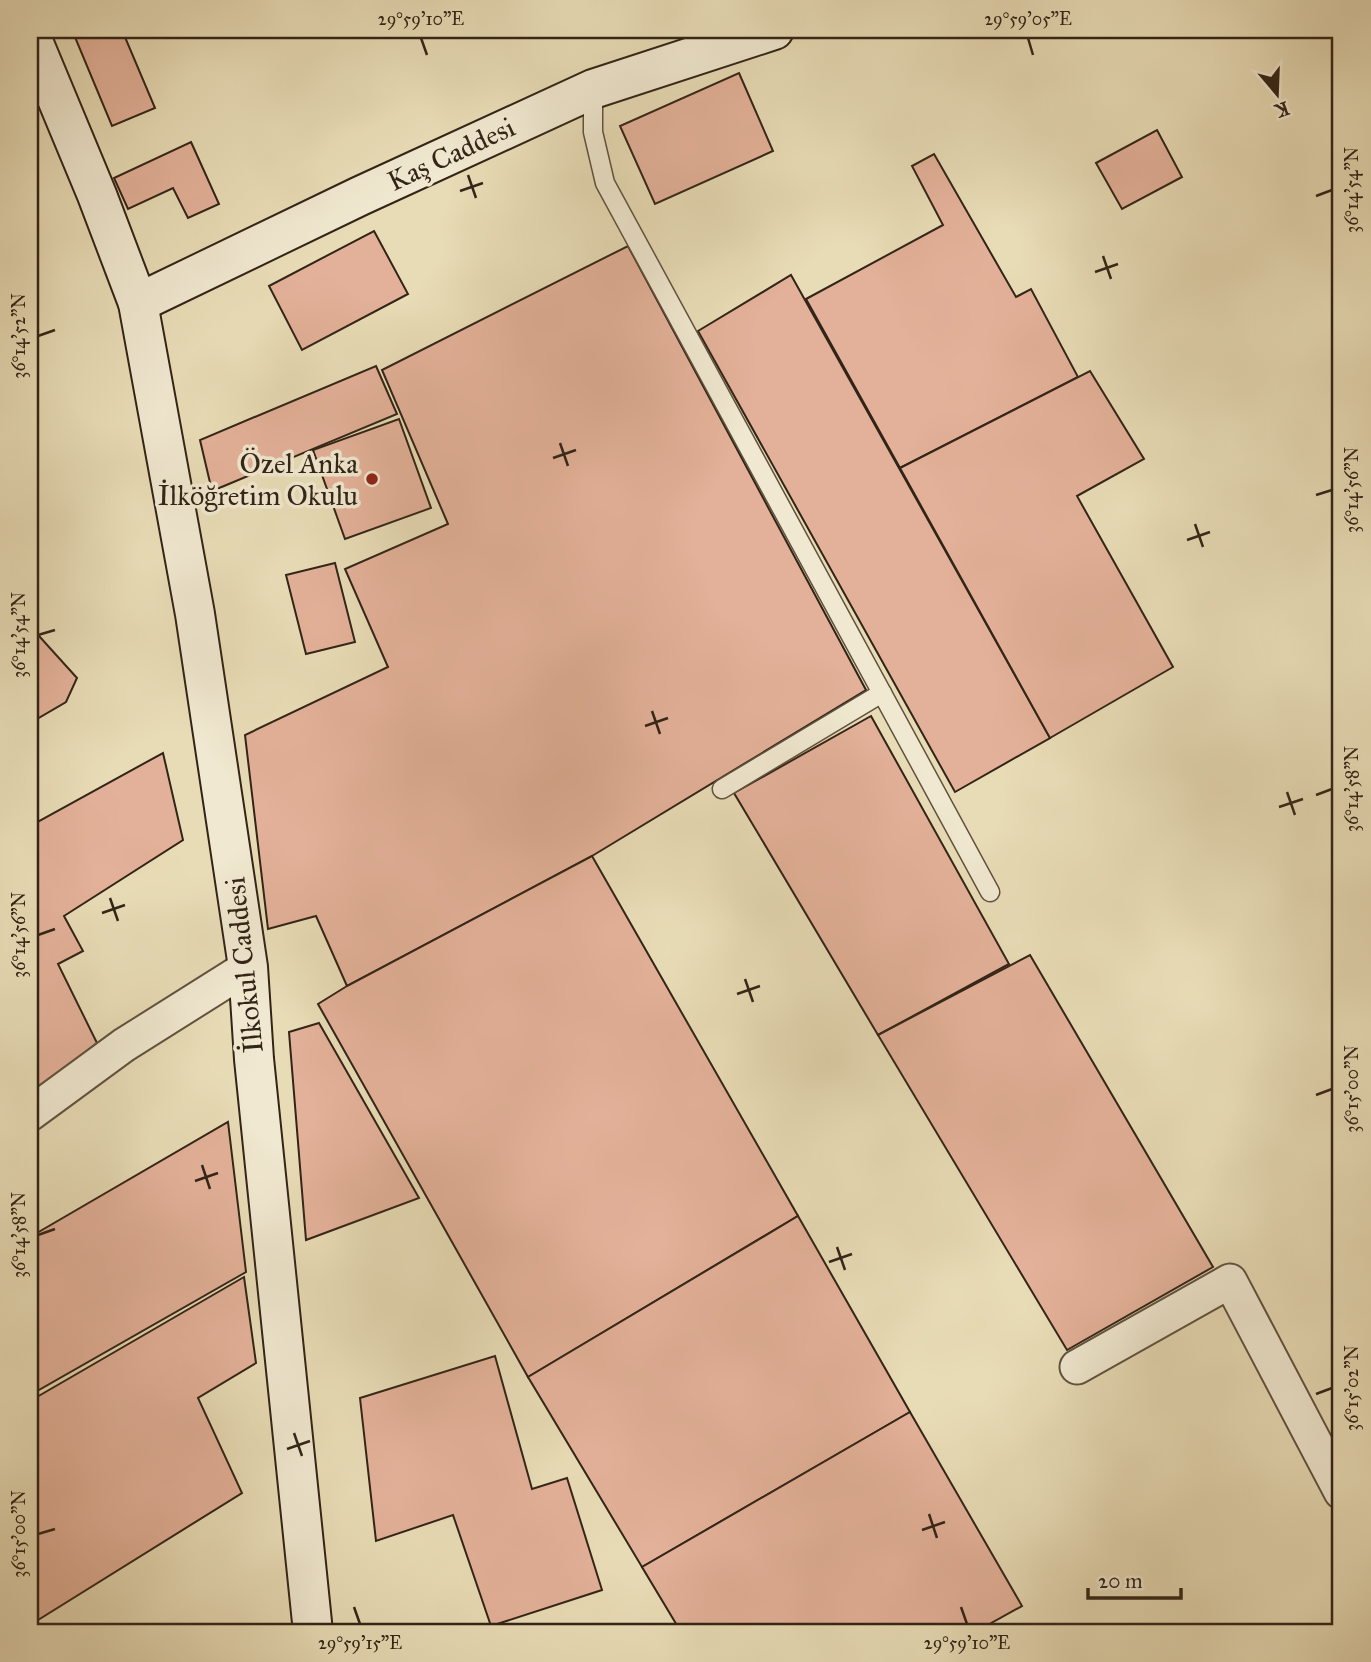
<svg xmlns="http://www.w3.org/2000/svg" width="1371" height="1662" font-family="'IM FELL Great Primer',serif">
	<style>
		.building { fill: #e3b199; stroke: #322417; stroke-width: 2 }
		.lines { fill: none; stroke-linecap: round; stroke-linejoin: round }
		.lane-casing { stroke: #60523f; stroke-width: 21 }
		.street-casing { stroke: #60523f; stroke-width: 37 }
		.secondary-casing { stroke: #322417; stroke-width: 42 }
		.lane { stroke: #f0e8d0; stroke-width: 18 }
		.street { stroke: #f0e8d0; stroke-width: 33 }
		.secondary { stroke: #f0e8d0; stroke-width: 38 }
		.ticks { fill: none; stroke: #322417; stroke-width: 2.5 }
		.poi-dot { fill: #8f2418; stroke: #f0e8d0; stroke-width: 2.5 }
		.labels { text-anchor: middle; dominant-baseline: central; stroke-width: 7; stroke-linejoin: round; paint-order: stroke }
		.street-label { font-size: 28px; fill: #322417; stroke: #f0e8d0 }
		.poi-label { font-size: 28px; fill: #322417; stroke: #f0e8d0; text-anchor: end }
		.neatline { fill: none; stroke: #322417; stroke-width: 2.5 }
		.ticks-label { font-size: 18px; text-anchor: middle; fill: #322417 }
	</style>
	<rect width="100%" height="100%" fill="#e8dcb6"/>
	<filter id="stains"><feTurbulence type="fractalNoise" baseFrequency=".00286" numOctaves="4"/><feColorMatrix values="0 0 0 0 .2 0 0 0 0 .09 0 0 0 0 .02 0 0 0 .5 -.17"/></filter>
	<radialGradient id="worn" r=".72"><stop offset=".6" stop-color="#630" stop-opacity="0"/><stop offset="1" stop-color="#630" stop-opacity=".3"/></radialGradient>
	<g class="building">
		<path d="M72,30H122L155,108L112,126Z"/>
		<path d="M739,73L773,151L655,204L620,126Z"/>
		<path d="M1157,130L1182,177L1122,209L1096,163Z"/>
		<path d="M191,142L219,204L188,218L173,188L128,209L114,178Z"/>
		<path d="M934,154L1016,297L1031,289L1078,377L900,468L806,299L943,225L912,166Z"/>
		<path d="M374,231L408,294L302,350L269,286Z"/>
		<path d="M628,246L866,690L592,856L347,986L316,916L268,929L245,735L388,667L345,569L448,524L382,370Z"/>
		<path d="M791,275L1050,738L955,792L698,331Z"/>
		<path d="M376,366L397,414L212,491L200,440Z"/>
		<path d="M1090,371L1144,459L1077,496L1173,667L1050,738L900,468Z"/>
		<path d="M399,419L431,508L345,539L313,450Z"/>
		<path d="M335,563L355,642L306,654L286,575Z"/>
		<path d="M30,626L77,678L66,702L30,723Z"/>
		<path d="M871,716L1009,964L878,1035L734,793Z"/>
		<path d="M163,753L183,840L64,916L83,951L58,964L97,1043L30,1096V826Z"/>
		<path d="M592,856L798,1216L528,1377L318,1004L347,986Z"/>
		<path d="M1030,955L1213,1267L1067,1350L878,1035Z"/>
		<path d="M319,1023L419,1198L306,1240L289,1032Z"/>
		<path d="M228,1122L246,1272L30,1395V1237Z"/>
		<path d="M798,1216L910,1412L642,1567L528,1377Z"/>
		<path d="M244,1277L256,1363L198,1398L242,1493L30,1625V1401Z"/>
		<path d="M495,1356L532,1489L567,1478L602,1590L491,1626L453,1515L376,1541L360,1398Z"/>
		<path d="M910,1412L1022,1606L975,1632H681L642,1567Z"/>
	</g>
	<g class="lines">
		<defs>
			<g id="lane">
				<path d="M593,89V132L605,183L990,892"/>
				<path d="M722,789L882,693"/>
			</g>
			<g id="street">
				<path d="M30,1114L124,1045L248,967"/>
				<path d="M1077,1367L1230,1281L1341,1492"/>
			</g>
			<g id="secondary">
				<path d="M30,34L97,195L138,303L195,614L248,967L254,1059L313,1632"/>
				<path d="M138,303L360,196L593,89L774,30"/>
			</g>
		</defs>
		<use href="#lane" class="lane-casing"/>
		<use href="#street" class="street-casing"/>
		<use href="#secondary" class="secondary-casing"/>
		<use href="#lane" class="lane"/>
		<use href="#street" class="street"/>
		<use href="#secondary" class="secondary"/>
	</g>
	<path class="ticks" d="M421,38L427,55M1028,38L1033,55M468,175L476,198M460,191L483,183M1316,196L1332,190M1103,256L1111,279M1095,272L1118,264M38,336L55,330M560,443L568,466M553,458L576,450M1316,495L1332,490M1195,524L1203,547M1187,540L1210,532M38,635L55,630M652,711L660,734M645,726L668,718M1287,792L1295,815M1316,795L1332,789M1279,807L1303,799M110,898L118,921M102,913L125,905M38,935L55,929M745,979L753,1002M737,994L760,986M1316,1095L1332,1089M202,1165L210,1189M195,1181L218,1173M38,1235L55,1229M837,1247L845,1270M829,1262L852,1254M1316,1394L1332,1388M294,1433L302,1456M287,1449L310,1441M929,1514L937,1538M922,1530L945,1522M38,1534L55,1529M354,1607L360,1624M961,1607L967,1624"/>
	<circle class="poi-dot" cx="372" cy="479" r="7"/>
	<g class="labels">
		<g class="street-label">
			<text transform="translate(451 154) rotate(-25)">Kaş Caddesi</text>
			<text transform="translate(244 965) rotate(-96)">İlkokul Caddesi</text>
		</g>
		<g class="poi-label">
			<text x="358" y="463">Özel Anka<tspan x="358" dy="32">İlköğretim Okulu</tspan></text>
		</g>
	</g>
	<rect width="1371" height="1662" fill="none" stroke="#e8dcb6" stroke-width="77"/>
	<g transform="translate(1277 94) rotate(161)" stroke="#f0e8d0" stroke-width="5" paint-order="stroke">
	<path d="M0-5L12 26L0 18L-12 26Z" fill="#322417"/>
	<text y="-10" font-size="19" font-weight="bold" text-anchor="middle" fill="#322417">K</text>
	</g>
	<path d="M1088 1588v10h93v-10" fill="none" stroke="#322417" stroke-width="3.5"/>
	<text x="1098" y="1588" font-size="21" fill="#322417" stroke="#f0e8d0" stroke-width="5" paint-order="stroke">20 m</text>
	<rect x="38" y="38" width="1294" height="1586" class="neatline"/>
	<g class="ticks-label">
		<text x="421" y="25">29°59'10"E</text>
		<text x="1028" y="25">29°59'05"E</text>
		<text transform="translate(1352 190) rotate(-90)" y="6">36°14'54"N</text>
		<text transform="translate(19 336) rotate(-90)" y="6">36°14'52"N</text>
		<text transform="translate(1352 490) rotate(-90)" y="6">36°14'56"N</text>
		<text transform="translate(19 635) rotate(-90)" y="6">36°14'54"N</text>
		<text transform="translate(1352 789) rotate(-90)" y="6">36°14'58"N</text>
		<text transform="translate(19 935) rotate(-90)" y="6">36°14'56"N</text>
		<text transform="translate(1352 1089) rotate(-90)" y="6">36°15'00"N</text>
		<text transform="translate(19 1235) rotate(-90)" y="6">36°14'58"N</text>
		<text transform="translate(1352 1388) rotate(-90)" y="6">36°15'02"N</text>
		<text transform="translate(19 1534) rotate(-90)" y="6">36°15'00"N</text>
		<text x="360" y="1649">29°59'15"E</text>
		<text x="967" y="1649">29°59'10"E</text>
	</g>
	<rect width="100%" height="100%" filter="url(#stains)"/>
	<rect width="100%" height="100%" fill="url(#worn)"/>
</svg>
